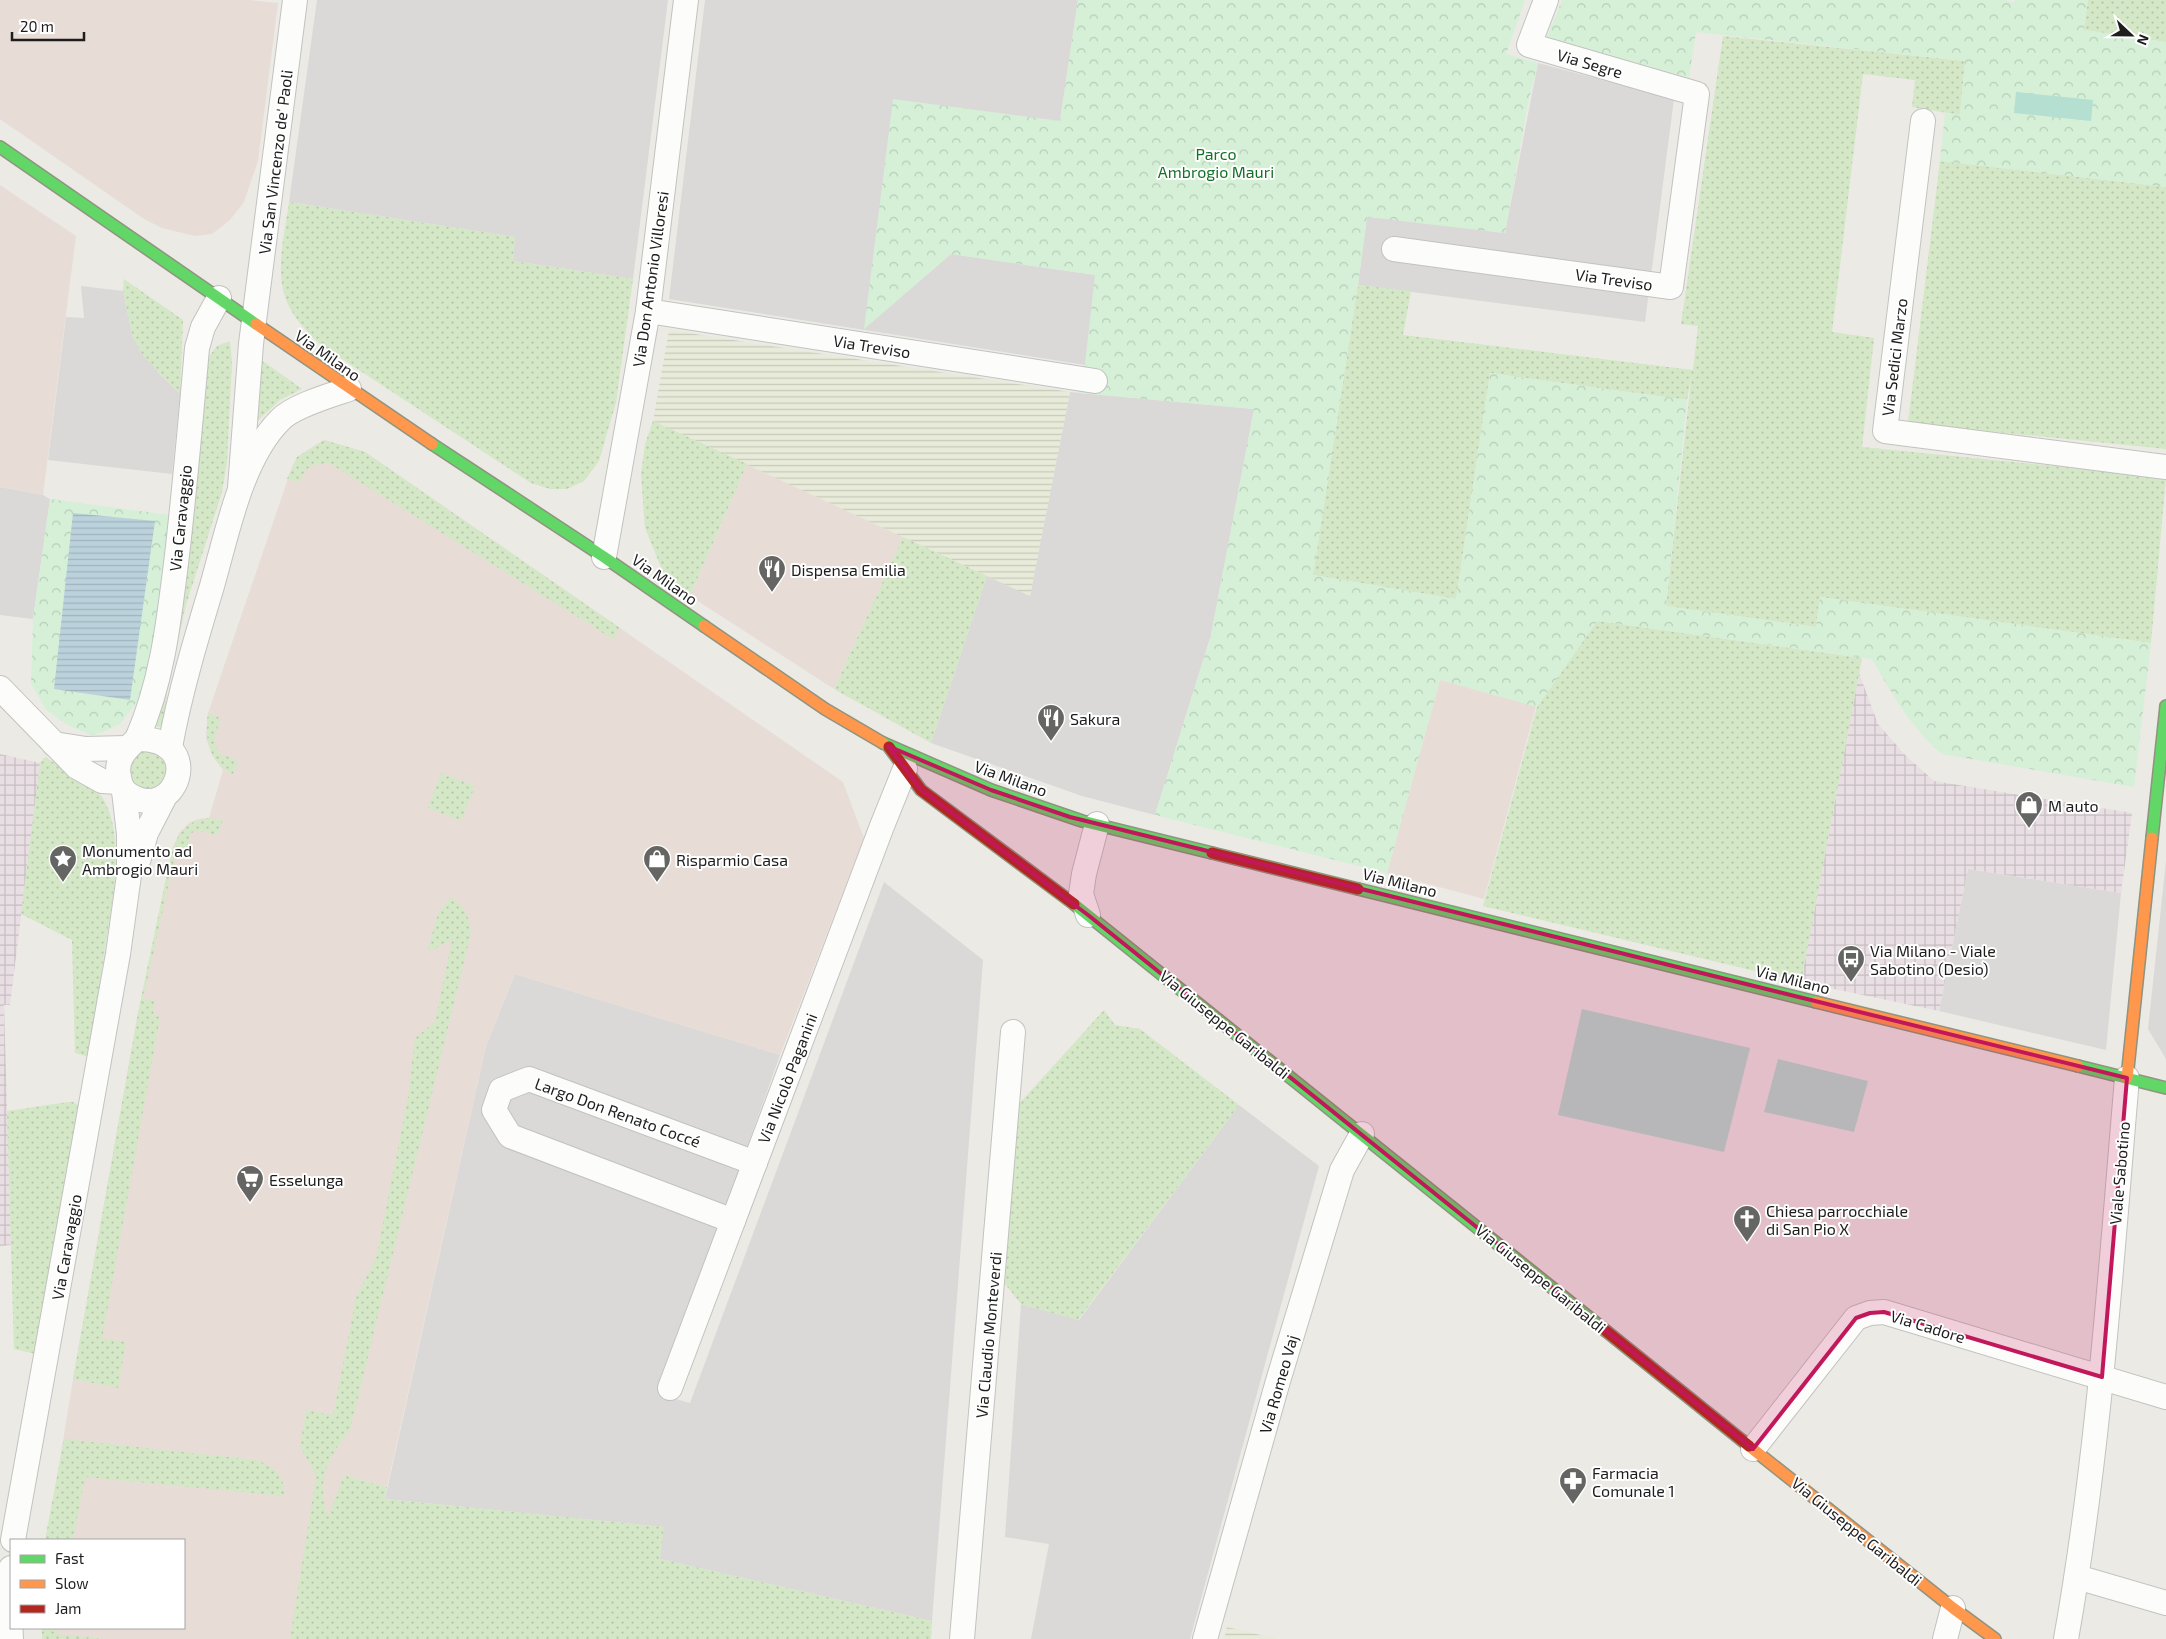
<svg xmlns="http://www.w3.org/2000/svg" width="2166" height="1639" font-family="'Exo 2',sans-serif">
	<style>
		.residential { fill: #dad9d7 }
		.commercial { fill: #e8dcd7 }
		.industrial { fill: url(#industrial-grid) }
		.farmland { fill: url(#farmland-rules) }
		.grass { fill: url(#grass-dots) }
		.park { fill: url(#park-crowns) }
		.pitch { fill: #b4dfd1 }
		.water { fill: url(#water-rules) }
		.lines { fill: none; stroke-linecap: round; stroke-linejoin: round }
		.street-casing { stroke: #c2c2c0; stroke-width: 26 }
		.fast-casing { stroke: #8f937f; stroke-width: 14 }
		.slow-casing { stroke: #8f937f; stroke-width: 14 }
		.jam-casing { stroke: #8f937f; stroke-width: 14 }
		.street { stroke: #fcfcfb; stroke-width: 24 }
		.fast { stroke: #63d668; stroke-width: 11 }
		.slow { stroke: #ff974d; stroke-width: 11 }
		.jam { stroke: #b3261e; stroke-width: 11 }
		.marked { fill: #c2185b; fill-opacity: 0.2; stroke: #c2185b; stroke-width: 4; stroke-linejoin: round }
		.labels { text-anchor: middle; dominant-baseline: central; stroke-width: 4; stroke-linejoin: round; paint-order: stroke }
		.street-label { font-size: 16px; fill: #1d1d1d; stroke: #fff }
		.park-label { font-size: 16px; fill: #147226; stroke: #fff }
		.poi-label { font-size: 16px; fill: #1d1d1d; stroke: #fff; text-anchor: start }
	</style>
	<defs>
		<pattern id="industrial-grid" width="8" height="8" patternUnits="userSpaceOnUse" patternTransform="scale(1.25)"><rect width="8" height="8" fill="#e8dee3"/><path d="M0 4h8M4 0v8" fill="none" stroke="#c7bec2"/></pattern>
		<pattern id="farmland-rules" width="6" height="5" patternUnits="userSpaceOnUse" patternTransform="scale(1.25)"><rect width="6" height="5" fill="#e8ebd9"/><path d="M0 2.5h6" fill="none" stroke="#c7c9ba"/></pattern>
		<pattern id="grass-dots" width="8" height="8" patternUnits="userSpaceOnUse" patternTransform="scale(1.25)"><rect width="8" height="8" fill="#d4e7c6"/><path d="M2 2h.1M6 6h.1" fill="none" stroke="#b6c6aa" stroke-width="1.8" stroke-linecap="round"/></pattern>
		<pattern id="park-crowns" width="20" height="18" patternUnits="userSpaceOnUse" patternTransform="scale(1.25)"><rect width="20" height="18" fill="#d5f0d7"/><path d="M2 6a3 3 0 1 1 6 0M12 15a3 3 0 1 1 6 0" fill="none" stroke="#b6cdb8"/></pattern>
		<pattern id="water-rules" width="6" height="5" patternUnits="userSpaceOnUse" patternTransform="scale(1.25)"><rect width="6" height="5" fill="#bbd2dc"/><path d="M0 2.5h6" fill="none" stroke="#a0b4bc"/></pattern>
	</defs>
	<rect width="100%" height="100%" fill="#ebeae5"/>
	<g class="residential">
		<path d="M317,0H668L633,279L513,261L515,237L289,202Z"/>
		<path d="M705,0H1078L1060,121L865,328L951,254L1096,275L1085,365L669,299Z"/>
		<path d="M1538,63L1674,99L1645,322L1358,285L1367,216L1505,233Z"/>
		<path d="M81,286L123,291L133,338L158,372L180,394L172,474L48,460L66,317L84,318Z"/>
		<path d="M1070,392L1254,409L1211,635L1155,815L1082,796L931,743L987,576L1030,595Z"/>
		<path d="M0,487L43,495L50,499L33,619L0,615Z"/>
		<path d="M2166,861V1059L2148,1029Z"/>
		<path d="M1968,869L2121,893L2106,1050L1939,1011Z"/>
		<path d="M884,882L983,960L932,1621L660,1559L663,1527L385,1499L486,1046L515,974L780,1055L659,1394L690,1403Z"/>
		<path d="M1239,1105L1319,1166L1190,1639H1031L1049,1544L1005,1537L1021,1304L1079,1320Z"/>
	</g>
	<g class="commercial">
		<path d="M0,0H250L278,3L258,161L244,202L230,220L212,234L195,236L162,228L144,219L0,119Z"/>
		<path d="M0,185L76,236L43,495L0,487Z"/>
		<path d="M324,440L365,452L843,782L864,838L780,1055L515,974L486,1046L387,1487L344,1475L312,1639H42V1628H184V1540H47L73,1379L138,1013L172,850L179,833L189,823L198,819L209,818L223,770L212,755L206,738L208,713L292,467L297,457Z"/>
		<path d="M747,464L903,537L834,689L690,596Z"/>
		<path d="M1440,680L1536,706L1484,899L1387,873Z"/>
	</g>
	<g class="industrial">
		<path d="M1859,673L1878,724L1906,756L1934,781L2132,813L2121,893L1968,869L1939,1011L1801,982Z"/>
		<path d="M0,754L40,763L10,1005H4L11,1245L0,1246Z"/>
	</g>
	<g class="farmland">
		<path d="M669,330L1070,392L1030,596L653,421Z"/>
		<path d="M1227,1627L1277,1639H1224Z"/>
	</g>
	<g class="grass">
		<path d="M2088,0H2166V42L2084,30Z"/>
		<path d="M1723,36L1965,61L1960,115L1912,107L1915,80L1863,74L1832,332L1874,338L1862,447L2166,477L2151,643L1820,597L1816,627L1666,606L1692,372L1687,400L1490,373L1456,599L1313,575L1358,285L1411,291L1403,335L1693,370L1698,326L1681,324Z"/>
		<path d="M1940,161L2166,187V449L1908,423Z"/>
		<path d="M289,202L515,237L513,261L633,279L616,402L599,461L584,481L567,489H550L531,483L321,345C308,333 294,319 287,302C274,271 285,233 289,202Z"/>
		<path d="M124,279L183,320L180,394L144,357L133,338L123,291Z"/>
		<path d="M230,341L232,362L227,462L222,492L186,605L167,689L164,728L149,724L201,367L217,346Z"/>
		<path d="M260,359L302,389L280,400L251,427Z"/>
		<path d="M653,421L747,464L690,596L663,572L645,528L641,475L645,444Z"/>
		<path d="M324,440L365,452L620,628L613,639L329,463C312,465 305,465 300,483L287,479L297,457Z"/>
		<path d="M903,537L987,576L931,743L834,689Z"/>
		<path d="M1597,621L1862,658L1801,982L1483,906L1537,707Z"/>
		<path d="M208,713L220,718L214,742L219,753L238,761L233,774C209,764 204,737 208,713Z"/>
		<path d="M151,748L171,765L160,789L142,792L128,779C128,756 129,755 151,748Z"/>
		<path d="M45,757L95,788C131,826 111,907 104,955C99,989 94,1023 89,1057L75,1053L72,940L21,914L40,763Z"/>
		<path d="M441,773L475,786L461,821L428,808Z"/>
		<path d="M209,818L223,820L217,835L197,830L190,834L188,853L176,851L143,999L155,1001L153,1015L160,1017L102,1339L126,1342L118,1388L73,1379L138,1013L172,850C180,831 188,820 209,818Z"/>
		<path d="M450,897C465,905 469,916 471,933L350,1430C327,1459 316,1480 328,1517L344,1475L387,1487L385,1499L664,1527L660,1559L932,1621L931,1639H290L316,1476L300,1446L306,1410L333,1415L356,1297L376,1258L408,1097L415,1038L435,1022L452,940L427,952L438,914Z"/>
		<path d="M1104,1010L1115,1025L1140,1029L1239,1105L1078,1320L1021,1304L1005,1284L1017,1106Z"/>
		<path d="M68,1102H73L80,1106L36,1354L14,1349L7,1111Z"/>
		<path d="M64,1439L257,1460C275,1468 285,1475 284,1496L85,1477L73,1540H45Z"/>
		<path d="M42,1628H57L56,1634L104,1639H42Z"/>
	</g>
	<g class="park">
		<path d="M1078,0H1525L1506,54L1538,63L1528,103L1505,233L1367,217L1358,285L1313,575L1456,599L1490,373L1687,400L1666,606L1816,627L1820,597L2151,643L2134,787L1942,754C1909,725 1894,697 1872,659L1597,621L1537,707L1440,680L1387,873L1155,815L1211,635L1254,409L1079,393L1085,365L1095,275L951,254L864,329L893,99L1060,121Z"/>
		<path d="M1562,0H2005L2014,3L2015,0H2088L2084,30L2166,42V187L1940,161L1945,113L1960,114L1965,61L1696,32L1689,78L1547,37Z"/>
		<path d="M50,499L170,515L149,667L141,696L120,724L103,732L91,735L68,725L46,710L31,683L33,619Z"/>
	</g>
	<g class="pitch">
		<path d="M2016,92L2093,100L2091,121L2014,113Z"/>
		<path d="M1582,1009L1750,1048L1724,1152L1558,1115Z"/>
		<path d="M1778,1059L1868,1081L1854,1132L1764,1112Z"/>
	</g>
	<path class="water" d="M73,513L155,521L130,700L54,689Z"/>
	<g class="lines">
		<defs>
			<g id="street">
				<path d="M1923,121L1885,431L2166,467"/>
				<path d="M1394,249L1671,287L1697,94L1529,45L1546,0"/>
				<path d="M648,311L1095,381"/>
				<path d="M240,488L251,344L295,0"/>
				<path d="M604,557L648,311L686,0"/>
				<path d="M0,688L77,767L102,781L119,782"/>
				<path d="M137,739C163,680 169,619 177,555C185,486 191,417 197,348L203,327L219,298"/>
				<path d="M137,739C208,737 176,826 128,794C122,790 120,784 119,777C115,760 125,750 137,739Z"/>
				<path d="M54,744L86,749L127,748"/>
				<path d="M170,747C180,692 196,639 212,586C227,534 241,459 280,420C293,406 331,395 349,389"/>
				<path d="M137,865L146,833L165,796"/>
				<path d="M1088,915L1081,894L1084,874L1097,824"/>
				<path d="M733,1221L510,1136L494,1110L501,1090L529,1079L755,1163"/>
				<path d="M670,1388L882,826L905,769"/>
				<path d="M1753,1449L1856,1318L1870,1313L1884,1312L2166,1397"/>
				<path d="M13,1540L118,954L129,875V834L124,791"/>
				<path d="M2077,1577L2166,1603"/>
				<path d="M11,1639L9,1602L11,1568"/>
				<path d="M962,1639L1013,1032"/>
				<path d="M1205,1639L1278,1381L1342,1170L1362,1134"/>
				<path d="M1945,1639L1953,1608"/>
				<path d="M2066,1639C2099,1453 2111,1266 2127,1078"/>
			</g>
			<g id="fast">
				<path d="M0,147L256,324"/>
				<path d="M432,444L604,557L704,626"/>
				<path d="M883,743L991,790L1082,821L1212,853"/>
				<path d="M2152,838L2166,706"/>
				<path d="M1358,889L1816,1002"/>
				<path d="M1074,904L1606,1331"/>
				<path d="M2078,1066L2166,1088"/>
			</g>
			<g id="slow">
				<path d="M256,324L432,444"/>
				<path d="M704,626L825,709L883,743"/>
				<path d="M1816,1002L2078,1066"/>
				<path d="M2127,1078L2152,838"/>
				<path d="M1749,1446L1953,1608L1995,1639"/>
			</g>
			<g id="jam">
				<path d="M889,747L921,790L1074,904"/>
				<path d="M1212,853L1358,889"/>
				<path d="M1606,1331L1749,1446"/>
			</g>
		</defs>
		<use href="#street" class="street-casing"/>
		<use href="#fast" class="fast-casing"/>
		<use href="#slow" class="slow-casing"/>
		<use href="#jam" class="jam-casing"/>
		<use href="#street" class="street"/>
		<use href="#fast" class="fast"/>
		<use href="#slow" class="slow"/>
		<use href="#jam" class="jam"/>
	</g>
	<path class="marked" d="M888,746L991,790L1070,817L2127,1078L2102,1377L1884,1312L1870,1313L1856,1318L1753,1449L1088,915L921,790Z"/>
	<defs>
		<symbol id="restaurant-pin" viewBox="-11 -11 22 30"><path d="M0 17L-7.5 6A9.5 9.5 0 1 1 7.5 6Z" fill="#656563" stroke="#fff"/><path d="M-5-6h1v4h1v-4h1v4h1v-4h1v5L-1.5 .5V6h-2V.5L-5-1ZM5-6V6H3V1.5H1.5Q1.5-4 5-6Z" fill="#fff"/></symbol>
		<symbol id="shop-pin" viewBox="-11 -11 22 30"><path d="M0 17L-7.5 6A9.5 9.5 0 1 1 7.5 6Z" fill="#656563" stroke="#fff"/><path d="M-5-2.5h2.3a2.7 3.5 0 0 1 5.4 0H5L5.5 6h-11ZM-1.5-2.5h3a1.5 2.3 0 0 0-3 0Z" fill="#fff"/></symbol>
		<symbol id="sight-pin" viewBox="-11 -11 22 30"><path d="M0 17L-7.5 6A9.5 9.5 0 1 1 7.5 6Z" fill="#656563" stroke="#fff"/><path d="M0-6L1.8-2.2L6-1.7L2.9 1.2L3.7 5.4L0 3.3L-3.7 5.4L-2.9 1.2L-6-1.7L-1.8-2.2Z" fill="#fff"/></symbol>
		<symbol id="bus-pin" viewBox="-11 -11 22 30"><path d="M0 17L-7.5 6A9.5 9.5 0 1 1 7.5 6Z" fill="#656563" stroke="#fff"/><path d="M-5-6H5V4H4V6H2V4H-2V6H-4V4H-5ZM-3.5-4V0h7V-4ZM-3.5 1.2v1.5H-2V1.2ZM2 1.2v1.5H3.5V1.2Z" fill="#fff"/></symbol>
		<symbol id="supermarket-pin" viewBox="-11 -11 22 30"><path d="M0 17L-7.5 6A9.5 9.5 0 1 1 7.5 6Z" fill="#656563" stroke="#fff"/><path d="M-6-5.5h2.5l.6 2H6L4.5 2H-2.5L-4.4-4H-6ZM-1.5 3.2a1.3 1.3 0 1 0 .1 0ZM3 3.2a1.3 1.3 0 1 0 .1 0Z" fill="#fff"/></symbol>
		<symbol id="church-pin" viewBox="-11 -11 22 30"><path d="M0 17L-7.5 6A9.5 9.5 0 1 1 7.5 6Z" fill="#656563" stroke="#fff"/><path d="M-1.2-6h2.4v3.5h3.3v2.4h-3.3V6h-2.4V-.1h-3.3v-2.4h3.3Z" fill="#fff"/></symbol>
		<symbol id="pharmacy-pin" viewBox="-11 -11 22 30"><path d="M0 17L-7.5 6A9.5 9.5 0 1 1 7.5 6Z" fill="#656563" stroke="#fff"/><path d="M-2-6h4v4h4v4h-4v4h-4v-4h-4v-4h4Z" fill="#fff"/></symbol>
	</defs>
	<g fill-rule="evenodd">
		<use href="#restaurant-pin" x="756" y="553" width="32" height="43"/>
		<use href="#restaurant-pin" x="1035" y="702" width="32" height="43"/>
		<use href="#shop-pin" x="2013" y="789" width="32" height="43"/>
		<use href="#sight-pin" x="47" y="843" width="32" height="43"/>
		<use href="#shop-pin" x="641" y="843" width="32" height="43"/>
		<use href="#bus-pin" x="1835" y="943" width="32" height="43"/>
		<use href="#supermarket-pin" x="234" y="1163" width="32" height="43"/>
		<use href="#church-pin" x="1731" y="1203" width="32" height="43"/>
		<use href="#pharmacy-pin" x="1557" y="1465" width="32" height="43"/>
	</g>
	<g class="labels">
		<g class="street-label">
			<text transform="translate(1590 63) rotate(16)">Via Segre</text>
			<text transform="translate(275 162) rotate(-83)">Via San Vincenzo de' Paoli</text>
			<text transform="translate(650 279) rotate(-82)">Via Don Antonio Villoresi</text>
			<text transform="translate(1614 279) rotate(8)">Via Treviso</text>
			<text transform="translate(872 346) rotate(9)">Via Treviso</text>
			<text transform="translate(328 355) rotate(35)">Via Milano</text>
			<text transform="translate(1894 357) rotate(-83)">Via Sedici Marzo</text>
			<text transform="translate(180 518) rotate(-84)">Via Caravaggio</text>
			<text transform="translate(665 579) rotate(35)">Via Milano</text>
			<text transform="translate(1011 778) rotate(20)">Via Milano</text>
			<text transform="translate(1400 882) rotate(14)">Via Milano</text>
			<text transform="translate(1793 979) rotate(14)">Via Milano</text>
			<text transform="translate(1225 1024) rotate(39)">Via Giuseppe Garibaldi</text>
			<text transform="translate(787 1078) rotate(-69)">Via Nicolò Paganini</text>
			<text transform="translate(618 1112) rotate(20)">Largo Don Renato Coccé</text>
			<text transform="translate(2119 1173) rotate(-85)">Viale Sabotino</text>
			<text transform="translate(66 1247) rotate(-80)">Via Caravaggio</text>
			<text transform="translate(1541 1278) rotate(39)">Via Giuseppe Garibaldi</text>
			<text transform="translate(1928 1326) rotate(17)">Via Cadore</text>
			<text transform="translate(988 1335) rotate(-85)">Via Claudio Monteverdi</text>
			<text transform="translate(1278 1384) rotate(-74)">Via Romeo Vaj</text>
			<text transform="translate(1857 1531) rotate(39)">Via Giuseppe Garibaldi</text>
		</g>
		<g class="park-label">
			<text x="1216" y="153">Parco<tspan x="1216" dy="18">Ambrogio Mauri</tspan></text>
		</g>
		<g class="poi-label">
			<text x="791" y="569">Dispensa Emilia</text>
			<text x="1070" y="718">Sakura</text>
			<text x="2048" y="805">M auto</text>
			<text x="82" y="850">Monumento ad<tspan x="82" dy="18">Ambrogio Mauri</tspan></text>
			<text x="676" y="859">Risparmio Casa</text>
			<text x="1870" y="950">Via Milano - Viale<tspan x="1870" dy="18">Sabotino (Desio)</tspan></text>
			<text x="269" y="1179">Esselunga</text>
			<text x="1766" y="1210">Chiesa parrocchiale<tspan x="1766" dy="18">di San Pio X</tspan></text>
			<text x="1592" y="1472">Farmacia<tspan x="1592" dy="18">Comunale 1</tspan></text>
		</g>
	</g>
	<rect x="10" y="1539" width="175" height="90" fill="#ffffff" stroke="#a5a5a5"/>
	<rect x="20" y="1555" width="25" height="8" fill="#63d668" stroke="#a5a5a5"/>
	<text x="55" y="1564" font-size="15" fill="#1d1d1d">Fast</text>
	<rect x="20" y="1580" width="25" height="8" fill="#ff974d" stroke="#a5a5a5"/>
	<text x="55" y="1589" font-size="15" fill="#1d1d1d">Slow</text>
	<rect x="20" y="1605" width="25" height="8" fill="#b3261e" stroke="#a5a5a5"/>
	<text x="55" y="1614" font-size="15" fill="#1d1d1d">Jam</text>
	<g transform="translate(2131 35) rotate(112)" stroke="#ffffff" stroke-width="4" paint-order="stroke">
	<path d="M0-4L9 19L0 12L-9 19Z" fill="#1d1d1d"/>
	<text y="-8" font-size="14" font-weight="bold" text-anchor="middle" fill="#1d1d1d">N</text>
	</g>
	<path d="M12 32v8h72v-8" fill="none" stroke="#1d1d1d" stroke-width="2.5"/>
	<text x="20" y="32" font-size="15" fill="#1d1d1d" stroke="#ffffff" stroke-width="4" paint-order="stroke">20 m</text>
</svg>
